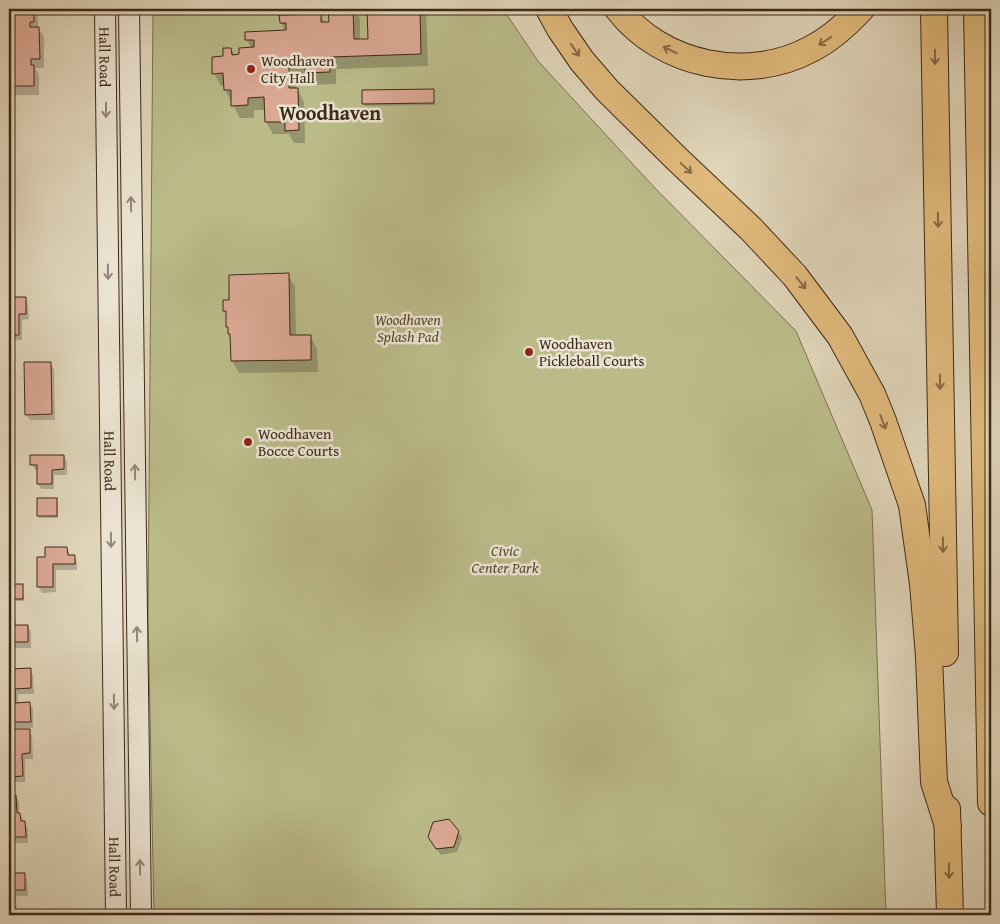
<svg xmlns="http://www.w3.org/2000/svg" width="1000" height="924" font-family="'Gentium Book Plus',serif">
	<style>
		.green { fill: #bbbb8a; stroke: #7c7250 }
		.shadow { fill: #0003 }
		.building { fill: #dca995; stroke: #3e2917 }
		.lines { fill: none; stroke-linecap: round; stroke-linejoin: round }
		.secondary-casing { stroke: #3e2917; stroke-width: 22 }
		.highway-casing { stroke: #3e2917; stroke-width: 28 }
		.secondary { stroke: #ebe4d2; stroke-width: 20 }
		.highway { stroke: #e0ba7c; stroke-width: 26 }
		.oneway { stroke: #876a44 }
		.oneway2 { stroke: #948674 }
		.poi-dot { fill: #8f2418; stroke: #ebe4d2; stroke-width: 2 }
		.labels { text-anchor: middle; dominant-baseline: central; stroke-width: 5; stroke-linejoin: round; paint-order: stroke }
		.street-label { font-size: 15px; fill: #3e2917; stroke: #ebe4d2 }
		.poi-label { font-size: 15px; fill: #3e2917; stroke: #ebe4d2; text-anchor: start }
		.park-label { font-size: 15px; font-style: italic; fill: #57462e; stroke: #ebe4d2 }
		.district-label { font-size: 20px; font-weight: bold; fill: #3e2917; stroke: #ebe4d2 }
	</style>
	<rect width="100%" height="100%" fill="#e0d5b9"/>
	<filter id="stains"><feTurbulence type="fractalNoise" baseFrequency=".004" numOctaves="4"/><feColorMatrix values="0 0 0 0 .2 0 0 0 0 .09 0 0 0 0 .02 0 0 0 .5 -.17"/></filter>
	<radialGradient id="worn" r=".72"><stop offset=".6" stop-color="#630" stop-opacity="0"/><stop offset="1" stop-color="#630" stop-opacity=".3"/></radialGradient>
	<path class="green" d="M153,9H503L538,61L653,186L796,331L872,510L886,915H154L148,618Z"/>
	<g class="shadow">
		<path d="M9,9H37L38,11V28L44,37V68H35L39,75V95H14L9,86V28H11L9,24Z"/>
		<path d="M329,9H354L360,19V40H369L368,9H426L428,66L336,69V84L313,85L309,78H295L296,89H297L304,102L305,143H294L289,134H273L266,122V110H254V118H240L225,90V86H221L214,73L231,49L235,56L252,49L247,40L286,32L281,23L320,15L325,23H330Z"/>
		<path d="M433,91L435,105L365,106L364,104Z"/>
		<path d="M288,275L295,287L296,336H310L317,349L318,372L239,373L232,361L231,337L227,327V315L224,310L231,301Z"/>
		<path d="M9,298H25L28,304L29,319L22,320V340L9,341Z"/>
		<path d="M50,363L54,369L55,420H30L27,415Z"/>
		<path d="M13,421L15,439L9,440V422Z"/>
		<path d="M64,456L67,462V475H54V489H41L38,483V470H35L32,464Z"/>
		<path d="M56,500L58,502V518H39L38,516Z"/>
		<path d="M67,548L70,556H74L77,562V570H56V592L42,593L39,587L46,558Z"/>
		<path d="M9,585L23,586L24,601H9Z"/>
		<path d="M9,614H13L16,620V627L28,626L31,632V648H13L15,652V670H30L33,676L34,694H18V704H30L33,709V728H9Z"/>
		<path d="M29,730L32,736L33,759H25V782H9V743H14Z"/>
		<path d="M9,796H16L19,802V813L28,828V843H9Z"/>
		<path d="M458,832L462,838L457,852L441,855L433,843Z"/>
		<path d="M9,872L11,874H24L27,880L28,896H16L17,915H9Z"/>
	</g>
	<g class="building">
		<path d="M9,9H34V22H30V27H39L40,59H31V65H34V86H9Z"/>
		<path d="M328,9H353L354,39H368L367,9H420L421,54L330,57V72L305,73V65L289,66V88H298L299,130L285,131V122H265L264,97L248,98V105L231,106V90H224L223,73L212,74V57L223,56V48H231L232,55L239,54V48L254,47V40H245V32L286,30V23H280L279,15L321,14V22H329Z"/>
		<path d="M434,89V103L362,104V90Z"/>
		<path d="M289,273L290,335H311V360L231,361L230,334H228V327H226V311H223V300H229V275Z"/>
		<path d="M9,297H26V314H19V335H9Z"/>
		<path d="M24,362H51L52,414L25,415Z"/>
		<path d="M9,420H13L14,437H9Z"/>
		<path d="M30,455H64V469L52,470V484H37V465H30Z"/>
		<rect x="37" y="498" width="20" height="18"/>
		<path d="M45,547H67L68,555H75V564H53V587H37V557H45Z"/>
		<rect x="9" y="584" width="14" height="15"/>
		<path d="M9,613H13V625H28V642H9V645H12L13,662H9Z"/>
		<path d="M31,668V688L15,689V703L30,702L31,722H9V669Z"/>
		<path d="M13,729H30V753L22,754L23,776L9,777V742H13Z"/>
		<path d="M9,795H16L17,813H20L21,821H25L26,837H9Z"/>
		<path d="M449,819L459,831L454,847L436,849L428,837L433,822Z"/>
		<path d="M9,870L10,873H25V890H13L14,910H9Z"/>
	</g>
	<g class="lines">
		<defs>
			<g id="secondary">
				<path id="s1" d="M105,9L116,915"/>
				<path d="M129,9L141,915"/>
			</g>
			<g id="highway">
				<path d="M549,9L560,29L582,61L607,90L678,160L751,229L795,276L840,336L872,394L883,421L912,505L923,584L929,656L934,782L948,826"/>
				<path d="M618,9C662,66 748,83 811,49C831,39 846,25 861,9"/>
				<path d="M934,9L945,653"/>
				<path d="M977,9L991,803"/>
				<path d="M947,809L950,915"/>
			</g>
		</defs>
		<use href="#secondary" class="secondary-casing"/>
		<use href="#highway" class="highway-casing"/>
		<use href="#secondary" class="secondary"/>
		<use href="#highway" class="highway"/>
	</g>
	<defs><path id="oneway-shaft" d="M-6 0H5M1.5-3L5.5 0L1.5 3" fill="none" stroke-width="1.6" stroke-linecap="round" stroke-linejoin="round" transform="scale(1.25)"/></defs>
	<g class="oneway">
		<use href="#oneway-shaft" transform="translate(825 41) rotate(146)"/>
		<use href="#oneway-shaft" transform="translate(575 50) rotate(56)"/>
		<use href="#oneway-shaft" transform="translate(670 50) rotate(-155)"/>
		<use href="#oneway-shaft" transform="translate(935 57) rotate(89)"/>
		<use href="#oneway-shaft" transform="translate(686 168) rotate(43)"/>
		<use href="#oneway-shaft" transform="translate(938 220) rotate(89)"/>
		<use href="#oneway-shaft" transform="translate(801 283) rotate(51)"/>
		<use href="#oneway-shaft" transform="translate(940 382) rotate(89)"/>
		<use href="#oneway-shaft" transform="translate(883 422) rotate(69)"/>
		<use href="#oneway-shaft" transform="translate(943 545) rotate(89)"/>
		<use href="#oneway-shaft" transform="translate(949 871) rotate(89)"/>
	</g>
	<g class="oneway2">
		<use href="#oneway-shaft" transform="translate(106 110) rotate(90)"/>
		<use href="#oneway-shaft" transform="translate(131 204) rotate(-91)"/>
		<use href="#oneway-shaft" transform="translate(108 272) rotate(89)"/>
		<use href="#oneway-shaft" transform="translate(135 472) rotate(-91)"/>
		<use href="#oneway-shaft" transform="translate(111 540) rotate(89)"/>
		<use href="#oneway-shaft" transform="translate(137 634) rotate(-91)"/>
		<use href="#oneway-shaft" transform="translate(114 702) rotate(89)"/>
		<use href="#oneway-shaft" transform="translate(140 867) rotate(-91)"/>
	</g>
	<g class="poi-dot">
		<circle cx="251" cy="69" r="5"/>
		<circle cx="529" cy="352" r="5"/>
		<circle cx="248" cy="442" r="5"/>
	</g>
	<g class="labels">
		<g class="street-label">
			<text stroke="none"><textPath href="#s1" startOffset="48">Hall Road</textPath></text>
			<text stroke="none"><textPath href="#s1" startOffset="452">Hall Road</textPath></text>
			<text stroke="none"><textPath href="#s1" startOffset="858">Hall Road</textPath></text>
		</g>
		<g class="poi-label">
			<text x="261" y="60">Woodhaven<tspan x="261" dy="17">City Hall</tspan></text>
			<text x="539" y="343">Woodhaven<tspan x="539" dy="17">Pickleball Courts</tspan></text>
			<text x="258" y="433">Woodhaven<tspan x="258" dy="17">Bocce Courts</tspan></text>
		</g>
		<g class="park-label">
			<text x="408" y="319">Woodhaven<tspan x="408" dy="17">Splash Pad</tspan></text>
			<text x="505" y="550">Civic<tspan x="505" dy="17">Center Park</tspan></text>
		</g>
		<g class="district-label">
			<text x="330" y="112">Woodhaven</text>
		</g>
	</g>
	<rect width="1000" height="924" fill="none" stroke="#e0d5b9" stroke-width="30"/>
	<rect x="10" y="10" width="980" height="904" fill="none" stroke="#3e2917" stroke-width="2.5"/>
	<rect x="15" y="15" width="970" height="894" fill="none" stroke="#3e2917"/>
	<rect width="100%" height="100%" filter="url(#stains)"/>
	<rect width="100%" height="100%" fill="url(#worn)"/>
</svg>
